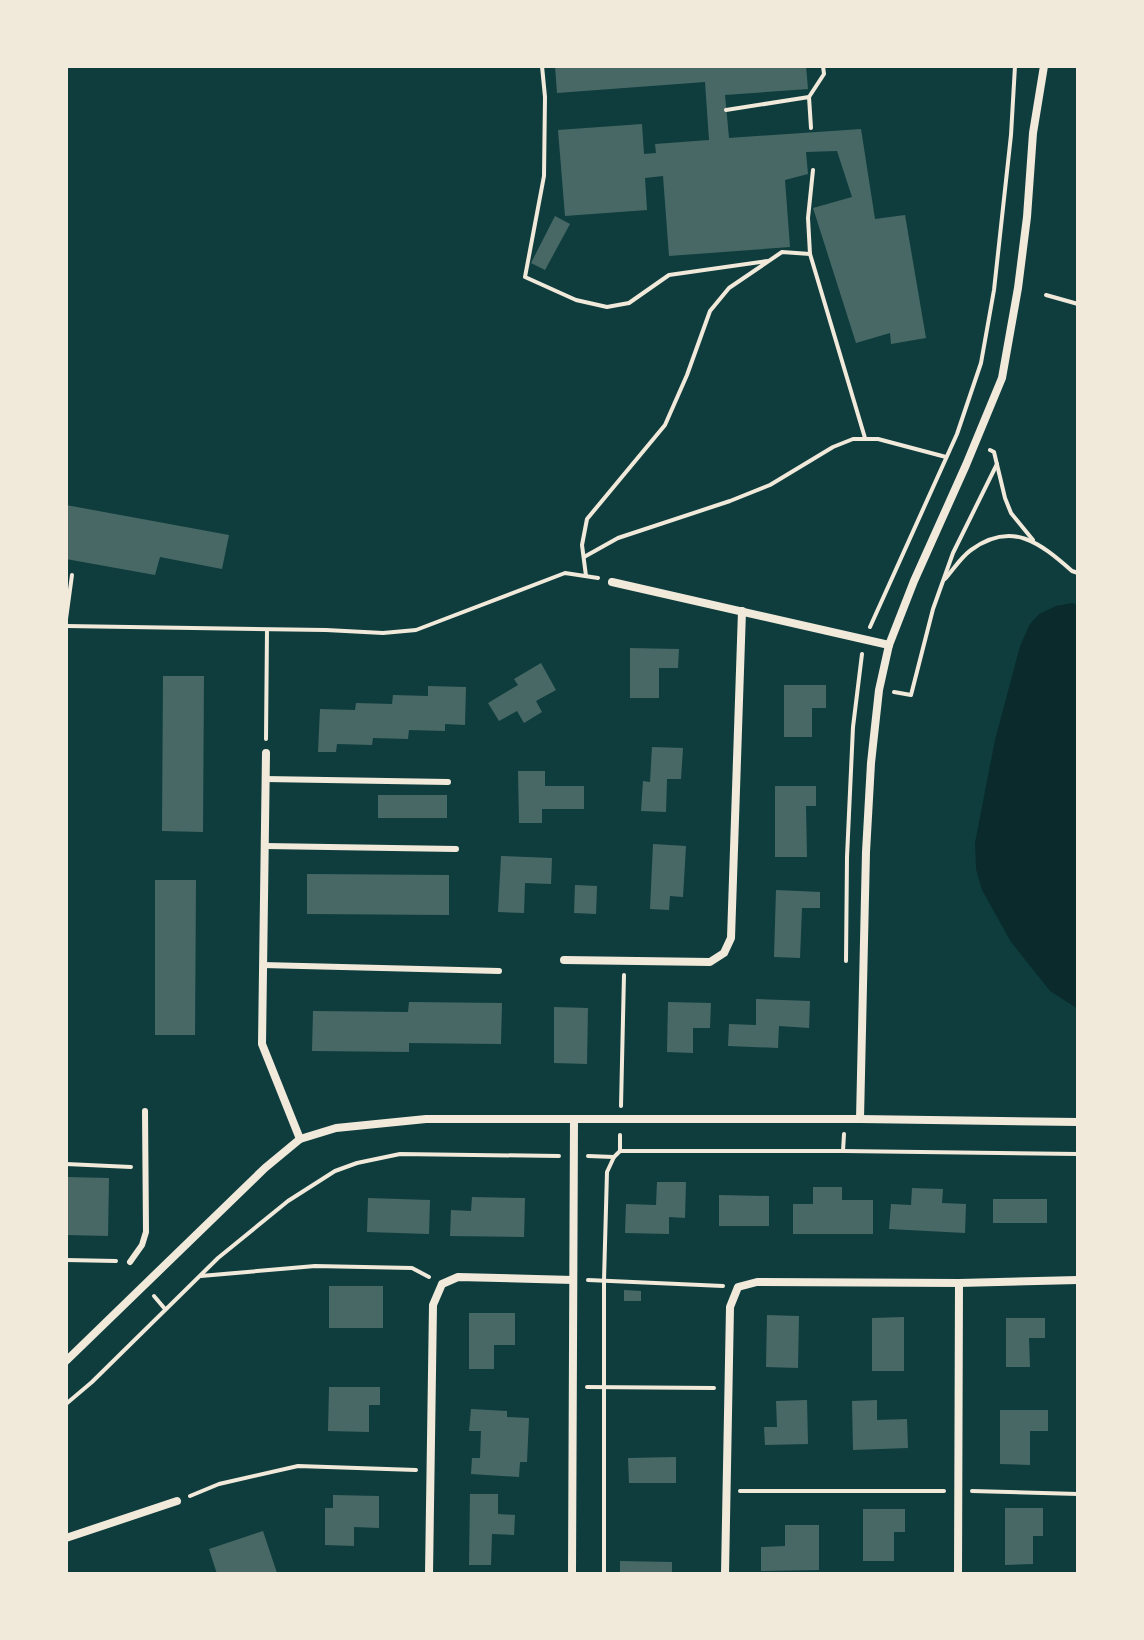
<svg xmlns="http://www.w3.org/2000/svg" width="1144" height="1640" font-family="'Varela Round',sans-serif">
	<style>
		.water { fill: #0a2a2b }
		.building { fill: #486865 }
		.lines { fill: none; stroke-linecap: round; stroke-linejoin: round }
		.path { stroke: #f1e9da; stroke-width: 4 }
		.service { stroke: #f1e9da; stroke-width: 6 }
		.minor { stroke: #f1e9da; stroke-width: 8 }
	</style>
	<rect width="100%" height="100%" fill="#0f3d3e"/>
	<path class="water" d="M1072,603L1078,605V1009L1050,991L1011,942L982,890L976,869L975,843L995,740L1020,646L1030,624L1039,614L1056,606Z"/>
	<g class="building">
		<path d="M555,66H806L808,89L725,95L729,138L861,129L875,219L905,215L926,338L891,344L890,333L856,343L813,208L852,197L837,151L806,152L808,174L785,180L790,247L669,256L663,176L645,178L647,210L565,216L558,130L642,124L644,154L656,153L655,144L709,140L705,82L557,93Z"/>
		<path d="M555,216L570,224L545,270L531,263Z"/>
		<path d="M66,505L229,535L222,569L160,557L155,575L66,559Z"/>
		<path d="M630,648L679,649L678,668H659V698H630Z"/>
		<path d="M541,663L556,690L536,701L542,712L524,723L517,711L499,721L488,703L518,685L514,679Z"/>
		<path d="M163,676H204L203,832L162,831Z"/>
		<path d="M784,685H826V708H812V737H784Z"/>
		<path d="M428,686L466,687L465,725L445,724V731L409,730L408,739L373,738L372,745L337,744L336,752H318L320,709L355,710L356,703L392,704L393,695L428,696Z"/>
		<path d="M652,747L683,748L681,779H667L666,812L641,811L643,781L650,782Z"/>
		<path d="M518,771H545V786H584V809H542V823H519Z"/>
		<path d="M775,786H816V806H806L807,857H775Z"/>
		<rect x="378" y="795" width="69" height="23"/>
		<path d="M653,844L686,846L683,897L670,896L669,910L650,909Z"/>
		<path d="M501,856L552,858L551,884L525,883L524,913L498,912Z"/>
		<path d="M307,874L449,875V915L307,914Z"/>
		<path d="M155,880H196L195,1035H155Z"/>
		<path d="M575,885L597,886L596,914L574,913Z"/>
		<path d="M776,890L820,892V908H802L800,958L774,957Z"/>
		<path d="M756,999L810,1001L809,1028L779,1026L778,1048L728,1046L729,1024L756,1025Z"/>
		<path d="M409,1002L502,1003L501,1044L409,1043V1052L312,1051L313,1011L408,1012Z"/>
		<path d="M668,1002L711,1003L710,1028H693V1053L667,1052Z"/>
		<path d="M554,1007L588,1008L587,1064L554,1063Z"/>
		<path d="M66,1177L109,1178L108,1236L66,1235Z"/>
		<path d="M657,1182H686L685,1218L669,1217V1234L625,1233L626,1204L656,1205Z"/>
		<path d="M813,1187H842V1200H873V1234H793V1204H813Z"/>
		<path d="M912,1188L943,1189L942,1203L966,1204L965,1233L889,1229L891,1204L911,1205Z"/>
		<path d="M719,1195L769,1196V1226H719Z"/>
		<path d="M472,1197L525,1198L524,1237L450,1236L451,1210L471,1211Z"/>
		<path d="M368,1198L430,1200L429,1234L367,1232Z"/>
		<rect x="993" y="1199" width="54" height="24"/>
		<rect x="329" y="1286" width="54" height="42"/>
		<path d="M624,1290L641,1291V1301H624Z"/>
		<path d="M469,1313H515V1345H494V1369H469Z"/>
		<path d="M767,1315L799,1316L798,1368L766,1367Z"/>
		<path d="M904,1317V1371H872V1318Z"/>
		<path d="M1006,1318H1045V1338H1029L1030,1367H1006Z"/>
		<path d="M329,1387H380V1405H369V1432L328,1431Z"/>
		<path d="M807,1400L808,1444L765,1445L764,1427H777L776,1401Z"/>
		<path d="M877,1400V1420L907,1419L908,1448L853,1450L852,1401Z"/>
		<path d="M471,1409L507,1411V1417L529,1418L527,1462H520L519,1477L471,1474L472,1458H480L481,1431H469Z"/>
		<path d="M1000,1410H1048V1431H1030V1465L1000,1464Z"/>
		<path d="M676,1457V1483H629L628,1458Z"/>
		<path d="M470,1494H498V1514L515,1515L514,1535L492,1534L491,1565H469Z"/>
		<path d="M333,1495L379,1496V1528L354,1527V1546L325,1545V1508H333Z"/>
		<path d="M1005,1508H1043V1536H1033V1564L1005,1565Z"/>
		<path d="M863,1509H905V1532H894V1561H863Z"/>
		<path d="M785,1525H819V1570L761,1571V1547L785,1546Z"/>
		<path d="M263,1531L277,1573L217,1574L209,1549Z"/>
		<path d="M620,1561L672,1562V1574H620Z"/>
	</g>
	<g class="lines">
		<g class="path">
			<path d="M542,66L545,97L544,176L525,277L576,300L607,307L629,303L669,275L767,261"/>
			<path d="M809,97L824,74L823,66"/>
			<path d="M726,110L809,97L811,128"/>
			<path d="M810,254L865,438"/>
			<path d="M1046,295L1078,304"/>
			<path d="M990,450L994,452L1005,498L1011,513L1033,540"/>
			<path d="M584,557L618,538L730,501L770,485L833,447L853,439H878L946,457"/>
			<path d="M586,576L582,545L587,519L665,425L687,375L710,311L729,288L782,252L810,254L808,218L813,170"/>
			<path d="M945,579C953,570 961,557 971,550C1012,520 1040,543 1072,571L1078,573"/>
			<path d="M66,619L72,575"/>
			<path d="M66,626L326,630L383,633L416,630L565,573L598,578"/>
			<path d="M870,627L957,434L981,363L994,290L1011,135L1015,66"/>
			<path d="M894,692L911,695L933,609L953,553L997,464"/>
			<path d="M266,739L267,630"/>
			<path d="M846,961L847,857L853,727L862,654"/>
			<path d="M621,1106L624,975"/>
			<path d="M620,1151H843L1078,1154"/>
			<path d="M843,1151L844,1134"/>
			<path d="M588,1156L614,1157"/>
			<path d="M66,1164L131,1167"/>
			<path d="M66,1260L116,1261"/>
			<path d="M201,1276L315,1266L412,1268L429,1277"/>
			<path d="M588,1280L723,1286"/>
			<path d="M154,1296L165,1309"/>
			<path d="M587,1387L714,1388"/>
			<path d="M66,1404L92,1382L218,1258L288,1201L335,1171L357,1163L400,1154L559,1156"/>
			<path d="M740,1491H944"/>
			<path d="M972,1491L1078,1494"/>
			<path d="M190,1496L219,1484L298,1466L416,1470"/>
			<path d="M604,1574V1280L607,1172L614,1157L620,1151V1135"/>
		</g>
		<g class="service">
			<path d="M265,779L448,782"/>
			<path d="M265,846L456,849"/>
			<path d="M263,965L499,971"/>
			<path d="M130,1262L142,1245L146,1232L145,1111"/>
		</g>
		<g class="minor">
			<path d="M612,582L889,645"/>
			<path d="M266,753L262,1044L300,1139"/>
			<path d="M564,960L710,962L724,953L731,938L742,611"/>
			<path d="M860,1119L866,852L871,763L879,690L889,645L914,581L966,465L1002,378L1018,288L1027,217L1033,133L1044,66"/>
			<path d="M66,1361L265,1168L300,1139L336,1128L426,1119H860L1078,1122"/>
			<path d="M66,1538L177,1501"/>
			<path d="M429,1574L433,1305L442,1284L458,1277L573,1280"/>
			<path d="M572,1574L574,1119"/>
			<path d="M725,1574L730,1307L738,1287L757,1282L959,1283L1078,1280"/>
			<path d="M958,1574L959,1283"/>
		</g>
	</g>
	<rect width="1144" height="1640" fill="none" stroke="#f1e9da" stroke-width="136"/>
</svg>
